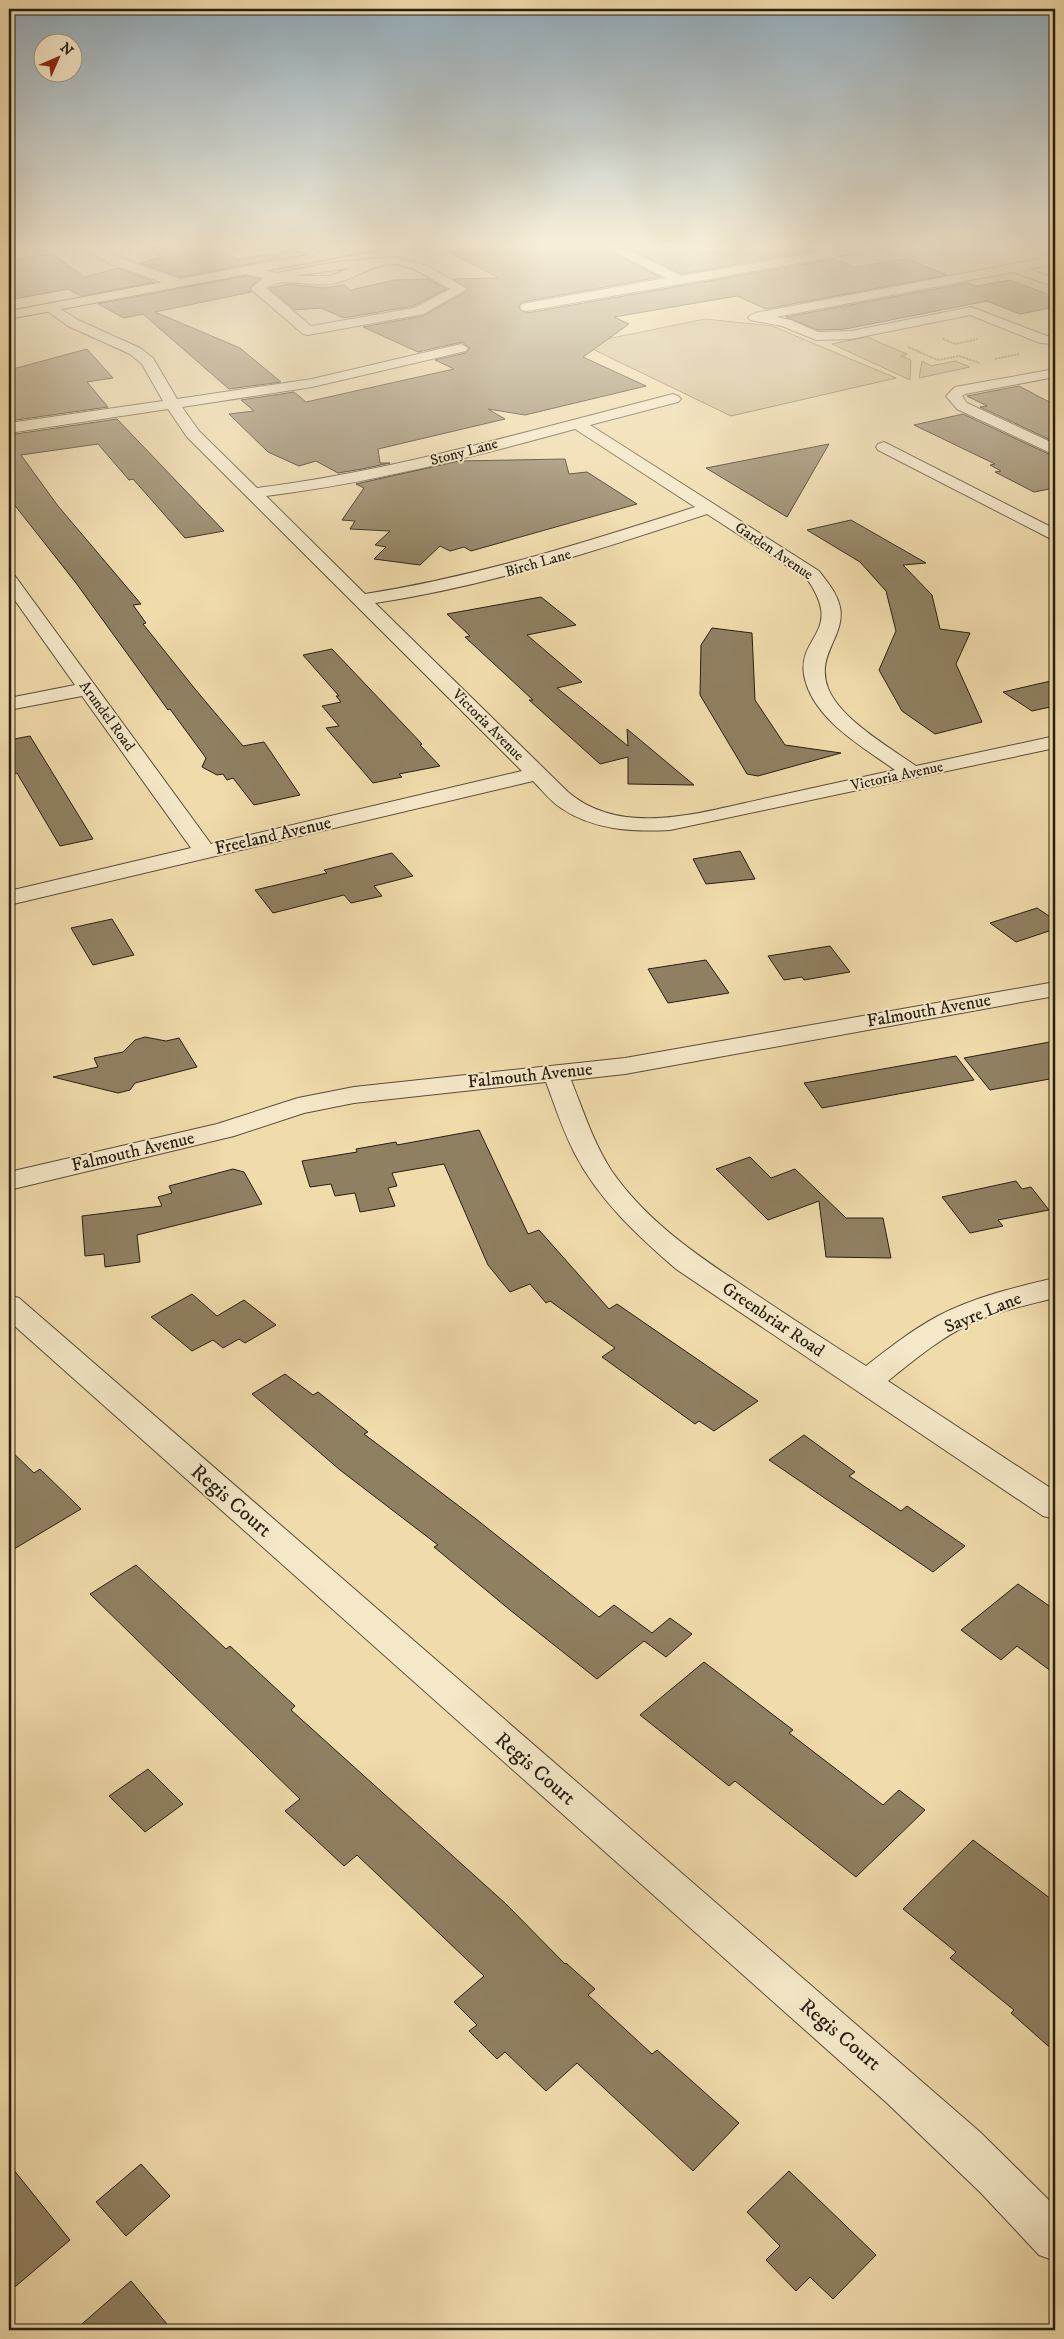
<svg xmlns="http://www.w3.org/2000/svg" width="1064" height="2339" font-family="'IM FELL DW Pica',serif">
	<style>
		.green { fill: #cebb91; stroke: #7a6c52 }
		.building { fill: #908062; stroke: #271e13 }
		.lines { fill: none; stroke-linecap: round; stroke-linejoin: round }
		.minor-casing { stroke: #594d39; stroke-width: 2 }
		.major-casing { stroke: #271e13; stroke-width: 2 }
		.path { stroke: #271e13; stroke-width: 2; stroke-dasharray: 0.5 1; stroke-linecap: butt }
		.minor { fill: #f5e8c8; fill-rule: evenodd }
		.major { fill: #f0dbab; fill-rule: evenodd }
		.labels { text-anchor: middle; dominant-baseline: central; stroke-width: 4; stroke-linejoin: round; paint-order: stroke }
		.far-street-label { font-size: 15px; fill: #271e13; stroke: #f5e8c8 }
		.street-label { font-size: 18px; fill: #271e13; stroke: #f5e8c8 }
		.near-street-label { font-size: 21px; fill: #271e13; stroke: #f5e8c8 }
	</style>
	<rect width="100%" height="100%" fill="#f0dbab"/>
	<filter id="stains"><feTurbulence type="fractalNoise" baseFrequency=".004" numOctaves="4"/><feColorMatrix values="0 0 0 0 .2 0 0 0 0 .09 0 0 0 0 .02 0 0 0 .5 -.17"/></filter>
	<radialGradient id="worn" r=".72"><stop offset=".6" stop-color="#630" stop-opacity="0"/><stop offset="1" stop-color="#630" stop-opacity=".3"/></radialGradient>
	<g class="green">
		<path d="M705,319L772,326L896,378L731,416L582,344Z"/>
		<path d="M867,337L907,354L901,356L911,360L910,380L832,344Z"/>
		<path d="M922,361L931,366L955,361L970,367L919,378Z"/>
	</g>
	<g class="building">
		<path d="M144,243H261L263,245L237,248L229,255L237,260L276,254L281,258L180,277L140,263L161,257Z"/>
		<path d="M493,243H594L660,277L522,302L518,308L527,313L834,259L854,267L907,259L947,275L766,309L737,296L614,317L629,324L583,357L646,386L525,415L488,409L505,419L378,449L380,463H390L362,469L338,473L316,461L299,466L268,452L229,414L254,411L241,400L294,392L306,402L454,369L435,360L466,353L470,348L462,342L418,352L363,327L423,316L469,290L453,279L499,278L447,251Z"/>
		<path d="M618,243H684L705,252L763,243H797L814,250L682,274Z"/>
		<path d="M52,254L85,277L118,268L155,282L81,296L68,289L9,300V260Z"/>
		<path d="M246,276L260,279L250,287L251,292L155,312L240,348L281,382L229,389L143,314L124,318L98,304Z"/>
		<path d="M428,279L446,289L413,306L344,318L321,308L295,310L269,288L289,284L323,288L344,285L351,290L394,280Z"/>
		<path d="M1010,280L1055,297V307L1020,314L987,301L845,329L818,330L786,317L967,283L977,286Z"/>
		<path d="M87,349L113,378L87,382L108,407L9,421V370Z"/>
		<path d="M1019,386L1055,405V442L980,407L987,406L967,396Z"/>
		<path d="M963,414L1055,457V488L1034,492L995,472L1001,471L990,465L995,464L914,425Z"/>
		<path d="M117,419L224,531L185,538L133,479L129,480L98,444L21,455L58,506L141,604L133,605L146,623L143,624L195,689L243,746L264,742L300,795L254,805L233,778L227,780L223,774L217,775L202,767L206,758L170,709L168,710L76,583L9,498V435Z"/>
		<path d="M829,444L787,517L706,468Z"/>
		<path d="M565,459L569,474L587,472L637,504L471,551L464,547L450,551L440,546L420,565L374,559L386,547L375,545L390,531L350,529L355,521L342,520L364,488L356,484L459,461Z"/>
		<path d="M851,520L926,563L903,565L932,595L940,629L970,633L956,664L982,722L935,734L902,711L879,670L896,631L886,591L860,562L807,530Z"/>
		<path d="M541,597L576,625L527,635L582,682L557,688L628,746L627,729L694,785L628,784V757L600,764L529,700H533L465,637L470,636L447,614Z"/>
		<path d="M712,628L752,633L755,700L785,745L841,753L758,776L747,774L700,695L701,645Z"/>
		<path d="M332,649L422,744L420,745L440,766L399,774L402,777L373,783L326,728L339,726L322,706L341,702L336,696H339L303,655Z"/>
		<path d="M1055,680V706L1032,711L1003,692Z"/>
		<path d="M30,736L93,839L60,846L17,773L9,775V740Z"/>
		<path d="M740,851L755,879L706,884L693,859Z"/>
		<path d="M392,853L413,876L374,886L382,896L351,903L344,895L273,913L255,890L327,873L324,870Z"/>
		<path d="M1037,908L1055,920V929L1016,942L990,923Z"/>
		<path d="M112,919L134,955L93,965L71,928Z"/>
		<path d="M830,946L850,972L804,980L802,977L784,980L768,956Z"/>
		<path d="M706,960L729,993L668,1003L648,969Z"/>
		<path d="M145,1037L166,1041L179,1038L197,1067L135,1083L130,1090L118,1093L53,1077L98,1067L94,1058L123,1052L135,1040Z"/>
		<path d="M1055,1041V1078L990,1090L964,1058Z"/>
		<path d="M956,1056L974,1080L822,1108L804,1083Z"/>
		<path d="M479,1130L528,1234L539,1230L609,1309L617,1304L758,1401L714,1431L699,1421L695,1424L602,1357L615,1348L550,1301L546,1303L530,1284L510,1292L488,1265L444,1164L392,1173L397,1186L388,1188L395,1206L360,1212L355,1193L335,1196L331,1184L310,1187L302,1161L357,1152L356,1149L396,1142L397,1145Z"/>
		<path d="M750,1157L771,1178L795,1169L846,1218H883L891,1258L826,1257L819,1201L768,1220L716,1169Z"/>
		<path d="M233,1169L244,1172L262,1204L137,1235L140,1262L105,1267L104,1254L85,1256L82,1216L162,1206L158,1197L172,1193L169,1186Z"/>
		<path d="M1016,1181L1022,1189L1031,1187L1049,1210L998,1220L1003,1226L970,1233L942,1197Z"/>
		<path d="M192,1294L217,1316L244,1300L276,1325L245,1343L239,1339L223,1348L213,1340L192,1351L151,1317Z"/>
		<path d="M285,1374L313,1395L318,1392L368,1432L364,1434L476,1519L599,1617L614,1605L652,1633L670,1618L692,1634L666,1657L644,1641L597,1679L510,1610L434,1547L438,1545L340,1470L252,1394Z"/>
		<path d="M804,1435L855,1472L849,1476L901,1511L907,1506L965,1546L933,1572L769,1460Z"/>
		<path d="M9,1449L34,1473L40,1469L81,1509L9,1552Z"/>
		<path d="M136,1565L226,1649L230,1646L295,1706L291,1710L506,1904L565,1964L566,1963L595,1989L588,1995L652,2054L657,2050L739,2123L693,2171L577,2063L546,2091L505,2052L497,2059L469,2031L477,2025L454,2002L484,1976L357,1855L344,1866L285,1811L300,1799L90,1594Z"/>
		<path d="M1018,1584L1055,1610V1674L1017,1646L1001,1660L961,1630Z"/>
		<path d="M704,1662L793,1730L789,1733L883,1805L899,1790L925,1810L856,1877L735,1781L729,1786L640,1715Z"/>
		<path d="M148,1769L183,1804L145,1832L109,1796Z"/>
		<path d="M973,1840L1055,1902V2052L1011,2013L1014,2010L950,1958L956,1952L903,1909Z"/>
		<path d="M9,2164L70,2240L9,2292Z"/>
		<path d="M141,2164L170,2196L126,2236L96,2202Z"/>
		<path d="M789,2171L876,2255L833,2299L810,2277L796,2291L766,2260L780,2246L747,2212Z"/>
		<path d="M131,2281L172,2330H75Z"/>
	</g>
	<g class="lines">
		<defs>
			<g id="minor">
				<path d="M72,243H89L121,258L180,279L182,282L175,286L170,285L111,264Z"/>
				<path d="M288,243H300L325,256L319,260L295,250L237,258L231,254L237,250Z"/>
				<path d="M596,243H613L682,276L867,243H896L890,247L527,311L522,310L520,307L522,304L527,303L666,278Z"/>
				<path d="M1055,256V264L1029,269L1055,279V287L1013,272L776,317L791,320L818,332L851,331L971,307L1047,336H1055V344L1040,343L970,315L851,339L816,340L782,326L750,320L748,317L755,313Z"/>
				<path d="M396,257L428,266L467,289L423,314L308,335L303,334L253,291L251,288L264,278L240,273L239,270L245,266L277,273L336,262ZM396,264L412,268L450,289L414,308L311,326L266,288C284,276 309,287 330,284C354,281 370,264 396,264ZM349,268L331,276H296Z"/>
				<path d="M51,303L78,320L140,348L153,358L177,399L312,379L461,344L468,348L466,351L312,387L182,407L199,431L257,488C399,470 535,429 673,394L678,396L681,399L678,402L590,425L819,571C828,583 837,593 840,607C846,636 815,655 828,688C840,719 889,747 916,766L1055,736V748L670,830C633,832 593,830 561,808C550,801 542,790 533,781L9,905V891L191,848L82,696L9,710V698L75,685L9,592V575L15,576L211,844L522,771L187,437L168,409L9,433V423L163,401L142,364L130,354L68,326L46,310L44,307ZM575,429L695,507C587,542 479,576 365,594L266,496C371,483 473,457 575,429ZM707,514L807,579C844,632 798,635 804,675C812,719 863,747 895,770C854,779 813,788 772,797C708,810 624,840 568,792L375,603C489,586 598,550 707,514Z"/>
				<path d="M1055,369V377L965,394L962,396L967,403L1055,444V455L957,409L946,396L955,387Z"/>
				<path d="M884,442L1055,529V541L878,450L876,447L878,444Z"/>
				<path d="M1055,982V996L625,1074L571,1080C583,1110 593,1142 611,1170C648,1224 704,1260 757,1295C793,1319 829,1343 866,1366C889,1348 912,1330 938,1316C974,1297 1016,1287 1055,1278V1298C1027,1305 997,1311 970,1324C940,1338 914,1360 888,1381L1055,1491V1519L1043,1516L676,1269C637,1235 599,1200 575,1154C563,1131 555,1106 546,1082L354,1103L304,1113L234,1136L9,1190V1172L217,1124L298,1098L354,1087L625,1058Z"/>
				<path d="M9,1295L19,1298L980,2132L1055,2206V2261L1039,2255L980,2192L887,2103L9,1321Z"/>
			</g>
			<g id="major">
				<path d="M371,243H398L392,247L9,319V311Z"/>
				<path d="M1027,243H1043L1055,249V258Z"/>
			</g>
		</defs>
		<use href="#minor" class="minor-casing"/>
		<use href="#major" class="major-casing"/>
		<g class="path">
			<path d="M943,339L955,344L978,339"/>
			<path d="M908,347L938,360L959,356L980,363"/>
			<path d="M995,359L1019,354"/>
		</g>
		<use href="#minor" class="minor"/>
		<use href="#major" class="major"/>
	</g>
	<linearGradient id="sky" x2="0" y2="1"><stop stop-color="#90aabb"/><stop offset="0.43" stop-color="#f8efd9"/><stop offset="1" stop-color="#f8efd9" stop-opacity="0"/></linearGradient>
	<rect width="1064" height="571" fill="url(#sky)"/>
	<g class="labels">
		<g class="far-street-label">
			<text transform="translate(464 452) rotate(-15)">Stony Lane</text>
			<text transform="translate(774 551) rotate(34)">Garden Avenue</text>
			<text transform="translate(538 563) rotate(-16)">Birch Lane</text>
			<text transform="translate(107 716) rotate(54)">Arundel Road</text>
			<text transform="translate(488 725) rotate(45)">Victoria Avenue</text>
			<text transform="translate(897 776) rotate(-12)">Victoria Avenue</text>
		</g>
		<g class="street-label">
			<text transform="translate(273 836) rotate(-13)">Freeland Avenue</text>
			<text transform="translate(929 1011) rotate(-10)">Falmouth Avenue</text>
			<text transform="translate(530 1076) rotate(-6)">Falmouth Avenue</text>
			<text transform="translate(133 1152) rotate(-13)">Falmouth Avenue</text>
			<text transform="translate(983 1313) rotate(-22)">Sayre Lane</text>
			<text transform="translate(773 1320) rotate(34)">Greenbriar Road</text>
		</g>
		<g class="near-street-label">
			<text transform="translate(231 1501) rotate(41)">Regis Court</text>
			<text transform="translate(535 1769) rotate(41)">Regis Court</text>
			<text transform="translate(840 2035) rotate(40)">Regis Court</text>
		</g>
	</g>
	<rect width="1064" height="2339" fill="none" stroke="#f0dbab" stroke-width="30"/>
	<rect x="10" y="10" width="1044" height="2319" fill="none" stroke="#271e13" stroke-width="2.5"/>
	<rect x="15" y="15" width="1034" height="2309" fill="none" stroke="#271e13"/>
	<g transform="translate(58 58) rotate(45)"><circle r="24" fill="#f5e8c8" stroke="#a39780"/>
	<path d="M0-4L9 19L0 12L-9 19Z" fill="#8f2418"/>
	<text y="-8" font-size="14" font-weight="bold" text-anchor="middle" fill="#271e13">N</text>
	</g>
	<rect width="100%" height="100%" filter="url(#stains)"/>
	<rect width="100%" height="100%" fill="url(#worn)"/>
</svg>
